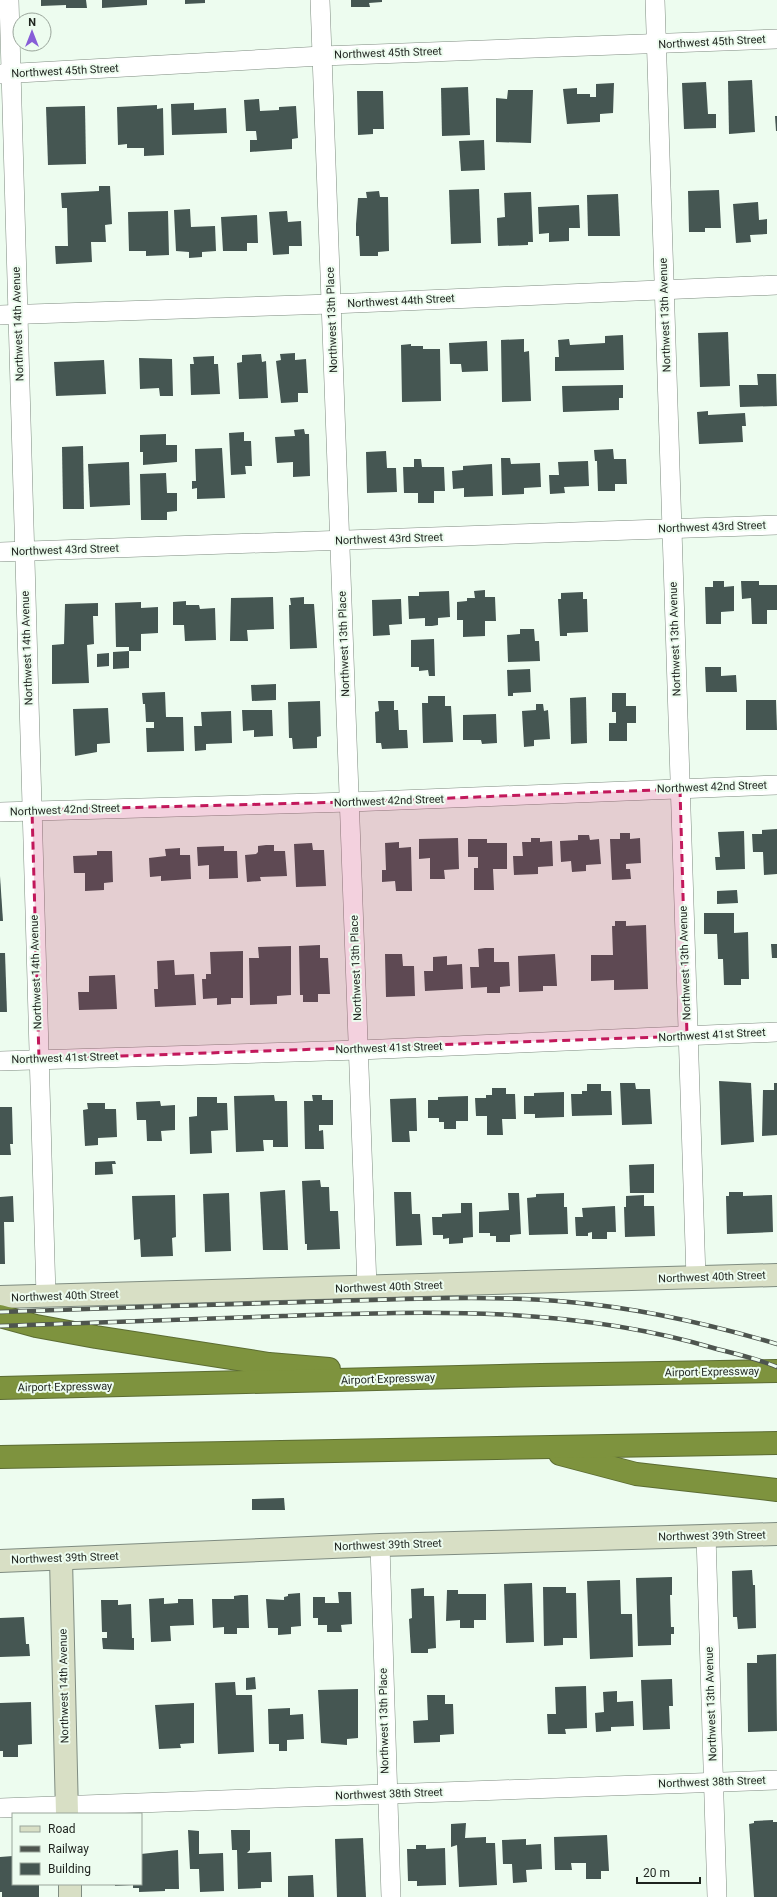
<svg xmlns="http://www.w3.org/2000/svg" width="777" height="1897" font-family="Roboto,sans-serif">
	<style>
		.building { fill: #455652 }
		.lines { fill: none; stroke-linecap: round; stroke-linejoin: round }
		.street-casing { stroke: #7f8c81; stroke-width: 20 }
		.secondary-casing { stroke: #7f8c81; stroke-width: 24 }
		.highway-casing { stroke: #5c6c33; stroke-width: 24 }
		.street { stroke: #fff; stroke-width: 19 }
		.secondary { stroke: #d8dfc5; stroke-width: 22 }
		.highway { stroke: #7e933e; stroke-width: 22 }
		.rail-casing { stroke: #4e554f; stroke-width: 4.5 }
		.rail { stroke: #edfcef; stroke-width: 3; stroke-dasharray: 9; stroke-linecap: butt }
		.marked { fill: #c2185b; fill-opacity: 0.2; stroke: #c2185b; stroke-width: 3; stroke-dasharray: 8 5; stroke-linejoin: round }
		.labels { text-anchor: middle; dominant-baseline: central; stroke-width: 4; stroke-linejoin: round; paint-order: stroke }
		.street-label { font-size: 11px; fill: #1e231e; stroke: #edfcef }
	</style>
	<rect width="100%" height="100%" fill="#edfcef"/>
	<g class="building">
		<path d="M41,0H86L87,8H66V5L41,6Z"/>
		<path d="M102,0H147V5L102,8Z"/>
		<path d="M185,0H205V3L185,4Z"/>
		<path d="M351,0H382V2L369,3L370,7H351Z"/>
		<path d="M752,80L755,132L729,134L728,81Z"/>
		<path d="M706,82L708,114H716V128L684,129L682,83Z"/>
		<path d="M614,83L613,113L600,114V122L567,124L563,89L577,88V94H590V97H596V84Z"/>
		<path d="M468,87L470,135L442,136L441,88Z"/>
		<path d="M508,90H533L531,143L496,142V98L507,99Z"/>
		<path d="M357,91H383L384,129H373V134L358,135Z"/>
		<path d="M259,99L260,111L279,110V107L296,106L298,138L292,139V149L250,152V140H257L256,131H246L244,100Z"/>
		<path d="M194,103V110L226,108L227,133L172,135L171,104Z"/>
		<path d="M157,105V109L163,108L164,155L144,156V148H127V144L118,145L117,107Z"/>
		<path d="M85,106L86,164L48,165L46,107Z"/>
		<path d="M775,116H777V131H776Z"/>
		<path d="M484,140L485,170L461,171L459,141Z"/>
		<path d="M99,186H110L112,224L105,225L106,242H91L92,262L56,264L55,246H68L67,208H62L61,193L99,191Z"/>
		<path d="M479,189L481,243L451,244L449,190Z"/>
		<path d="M719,190L721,228H705V232H689L688,191Z"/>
		<path d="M379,191L380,197H388L389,251L378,252V256H360L359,236H356V224L358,198H367L366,192Z"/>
		<path d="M531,192L533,242H528V245L498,246L497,218L505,217L504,193Z"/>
		<path d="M618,194L620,236H588L587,195Z"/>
		<path d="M758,202L759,220L767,219V234L750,235L751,242L736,243L733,204Z"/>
		<path d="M579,205L580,228H569V241L549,242V233L539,234L538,207Z"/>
		<path d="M190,209L191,227L215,226L216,251L202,252V257L189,258V252L176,251L174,210Z"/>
		<path d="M168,211L169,255L146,256V251H129L128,212Z"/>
		<path d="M287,211L288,222L301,221L302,246H289V254L273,255L269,212Z"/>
		<path d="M257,215L258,243H247V251H223L221,217Z"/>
		<path d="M728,332L730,386L700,387L698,333Z"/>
		<path d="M623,335L624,370L555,371V357H559L558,340L569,339L570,345L605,343V336Z"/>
		<path d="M524,339V352L529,351L531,401L502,402L501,340Z"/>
		<path d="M487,341L488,371L462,372L461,364H450L449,343Z"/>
		<path d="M411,344V346H423V349H440L441,401L402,402L401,345Z"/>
		<path d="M295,353V360L306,359L308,393H298V402L281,403L276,361L281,360L280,354Z"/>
		<path d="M261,354L262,362L266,361L268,398L239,399L237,363L242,362V355Z"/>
		<path d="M214,356V364H218L220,394L191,395L190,364H194L193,357Z"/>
		<path d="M139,358L172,359L173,396H160L159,388L140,389Z"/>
		<path d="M104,360L106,394L56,396L54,362Z"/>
		<path d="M757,374H776L777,406L740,407L739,385H758Z"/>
		<path d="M623,385V398H619V410L563,412L562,386Z"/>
		<path d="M708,411V415L745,413L746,426H742L743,442L699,444L697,412Z"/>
		<path d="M304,429L305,434H309L310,476L293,477V462L277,463L275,437L295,436L294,430Z"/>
		<path d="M244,432V441H251L252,466H245L246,474L231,475L229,433Z"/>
		<path d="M166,434V445H177V462L143,465V452H140V435Z"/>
		<path d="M83,446L84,509H63L62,447Z"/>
		<path d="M222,448L225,498L197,499V488L192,489V481H196L195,449Z"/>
		<path d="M613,449L614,459H626L627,484H615V491H598L597,461H595L594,450Z"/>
		<path d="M386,451L387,468H396L397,492L367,493L366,452Z"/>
		<path d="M501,458H510L511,464L540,463L541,487L524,488V494L502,495Z"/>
		<path d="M414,459H421L422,467H444L445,491H434V503H418V493H404L403,467H414Z"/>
		<path d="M588,461L589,486L564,487L565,493L550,494L549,475H559L558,462Z"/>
		<path d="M129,462L130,505L90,507L88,464Z"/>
		<path d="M492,464L493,496L464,497V488L453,489L452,471L463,470V466Z"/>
		<path d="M166,473L167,493H177V511L167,512V520H141L140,474Z"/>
		<path d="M713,581H724V587L734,586V611L721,612V624H706L705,587H713Z"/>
		<path d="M741,581H759V585H777V610H767V624H752L751,598L742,599Z"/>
		<path d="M485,590V597H495L496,621H485V636L463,637V620H457V602L467,601V598H475L474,591Z"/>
		<path d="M449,591L450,617L438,618V625L432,626H425V618L409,619L408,596H419V592Z"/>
		<path d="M583,592V599H587L588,632L567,633V636H560L558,599H561V593Z"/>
		<path d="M273,597L274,629L247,630L248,641H230L231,598Z"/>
		<path d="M304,597V604H314L317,648L290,649L289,605H291L290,598Z"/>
		<path d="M401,599L402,624L389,625L390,635L373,636L372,600Z"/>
		<path d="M186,601V605H199L200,609L215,608L216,640L185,641L184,625H173V602Z"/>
		<path d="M141,602V608L158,607V633L141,634V651H129V647H116L115,603Z"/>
		<path d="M98,603V616H93L94,644L87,645L89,683L52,684V645L64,644L65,604Z"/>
		<path d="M520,629H534L535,641H539L540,661L508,662L507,635L520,634Z"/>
		<path d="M434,639L435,676H429L428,670L419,671V667H411V640Z"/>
		<path d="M129,651V668L113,669V652Z"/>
		<path d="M109,653V666L97,667V654Z"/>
		<path d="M705,667H721V676L736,675L737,692H706Z"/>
		<path d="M530,669L531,692L513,693V696H508L507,670Z"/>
		<path d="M276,684V700L252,701L251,685Z"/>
		<path d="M165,692L166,717H183L184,751L147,752L146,728H154V722H146L145,704H143L142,693Z"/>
		<path d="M612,693H626V706H636V723H627V741H609V723H616V712H612Z"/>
		<path d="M428,696H445V706H451L453,742L423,743L422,703H428Z"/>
		<path d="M586,697L587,743L571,744L570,698Z"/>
		<path d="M746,700H776L777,730H746Z"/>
		<path d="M320,701L321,736L317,737V748L293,749L292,738H289L288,702Z"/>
		<path d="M378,701H394V710H398L399,730H407L408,748L382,749L381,743H376L375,712L379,711Z"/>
		<path d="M536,704H543L544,711L548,710L550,739L534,740V746L524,747L522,711L536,710Z"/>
		<path d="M108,708L110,743L97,744V752L75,756L73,709Z"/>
		<path d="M242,710H272L273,736L254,737V730L243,731Z"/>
		<path d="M231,711L232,743L206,744V750L195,751L194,726H202L201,712Z"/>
		<path d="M496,714L497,743L482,744L481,740H463V715Z"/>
		<path d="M777,829V874L764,875L763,852H753L752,834H762V830Z"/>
		<path d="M744,831L745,869L716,870L715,857H720L718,832Z"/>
		<path d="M620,833H630V839L640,838L641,863L626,864V869H630L631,879L612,880L610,839H620Z"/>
		<path d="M578,835H589L590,840L599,839L601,864L586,865V871L572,872L571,861L561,862L560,841L578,840Z"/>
		<path d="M458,838L459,869L444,870L445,879H430V858L419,859V839Z"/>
		<path d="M531,838H540V842L552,841L553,866L538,867V874L514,875L513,856H523L522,842H531Z"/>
		<path d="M468,839H487V843H507V869H493L494,890H474V868H478V857H468Z"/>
		<path d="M399,842V848L411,847L412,891H396L395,881L382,882V870H386L385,843Z"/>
		<path d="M312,843L313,850H324L326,886L296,887L294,844Z"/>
		<path d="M266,845H274V851H285L287,876L260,877L261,881L247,882L245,855L256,854L258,852V846Z"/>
		<path d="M224,846V851H237L238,878L209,879V865L198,866L197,847Z"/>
		<path d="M180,848V855H190L191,879L161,881V876L150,877L149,858L166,856L165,849Z"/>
		<path d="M97,851H112L113,882L104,883V890L85,891V873H74L73,856L97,855Z"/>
		<path d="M0,876L3,921H0Z"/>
		<path d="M737,890L738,903L717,904V891Z"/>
		<path d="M704,913H734V933L748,932L749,979H741V985H724L723,959H718L717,934H704Z"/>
		<path d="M615,921H626V926L646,925L648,989L614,990V980L591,981V955H613L612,926H615Z"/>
		<path d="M771,944H777V958H772Z"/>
		<path d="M320,945V958H328L330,994H318V1002H303V995H300L299,946Z"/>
		<path d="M291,946V995L277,996V1004L250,1005L249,958H259L258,947Z"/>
		<path d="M485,948H494V962H509L510,986L500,987V993H487V987L471,988L470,967H479L478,949Z"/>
		<path d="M243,951V998H231V1004L217,1005V998L203,999L202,979H206V974H211L210,952Z"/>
		<path d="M0,953H5L7,1012H0Z"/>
		<path d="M385,954H402L403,966H414L415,996L386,997Z"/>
		<path d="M555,954L557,986H543V991L519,992L518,956Z"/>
		<path d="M447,956V965L462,964L463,989L425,991L424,971H433V957Z"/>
		<path d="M174,960L175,975L194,974L196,1005L155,1007L154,989H158L157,961Z"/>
		<path d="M115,975L117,1009L79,1010L78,992H89V976Z"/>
		<path d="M719,1081L751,1083L754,1142L721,1145Z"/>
		<path d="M620,1083H635L636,1089H650L652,1124L622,1125Z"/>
		<path d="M774,1083H777V1135L762,1136L763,1090H774Z"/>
		<path d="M587,1084H601V1091H611L612,1115L572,1116L571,1094H582V1091H587Z"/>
		<path d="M492,1088H506V1094H515L516,1119H502L503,1135H487V1116H476L475,1098H486V1095H492Z"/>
		<path d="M564,1092V1117L535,1118V1114H524V1096H534V1093Z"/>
		<path d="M274,1095L275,1101H287L288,1147H273V1140H263L264,1151L236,1152L234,1096Z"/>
		<path d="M312,1095H322V1100H333V1125H319V1131L323,1130L324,1149H305L304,1101H313Z"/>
		<path d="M468,1096V1121H456V1129H444V1122H439V1118H428V1100H438V1097Z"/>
		<path d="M197,1097H217V1103H227L228,1130L211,1131L212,1153L190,1154L189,1117L197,1116Z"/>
		<path d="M416,1098L417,1131H409L410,1142H392L390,1099Z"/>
		<path d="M160,1101L161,1106L175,1105V1130L161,1131L162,1141H147L146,1120H137L136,1102Z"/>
		<path d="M87,1103H105V1109H116L117,1137L98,1138V1145L85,1146L83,1110L88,1109Z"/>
		<path d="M0,1107H12L13,1144H10L11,1155H0Z"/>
		<path d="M115,1161L116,1164H112L113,1174L95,1175V1162Z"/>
		<path d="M654,1164V1193H630L629,1165Z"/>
		<path d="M320,1180L321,1187H329L330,1211H338L340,1249L307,1250V1244H305L302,1181Z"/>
		<path d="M285,1190L288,1250H263L260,1192Z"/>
		<path d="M394,1192H411L412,1214H420L422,1245L396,1246Z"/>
		<path d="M729,1192H743V1196L772,1195L773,1232L727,1234L726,1196H729Z"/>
		<path d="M229,1193L231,1251L205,1252L203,1194Z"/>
		<path d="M508,1193H519L521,1234L510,1235V1242H496V1236H490V1233H479V1212L509,1210Z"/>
		<path d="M564,1193V1207H567L568,1234L529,1235L527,1198L536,1197V1194Z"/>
		<path d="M175,1195L176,1237L172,1238L173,1256L141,1257L140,1239L134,1240L132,1196Z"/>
		<path d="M644,1195V1206H654L655,1236L625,1237L624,1207H626V1196Z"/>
		<path d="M13,1196L14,1222H4L5,1264H0V1197Z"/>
		<path d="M461,1203H472L473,1237L463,1238V1243L449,1244V1238L443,1239V1235H433L432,1217H442V1214L461,1213Z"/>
		<path d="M615,1206L616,1232H607V1239H592V1232L588,1233V1236H576L575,1217H583L582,1208Z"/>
		<path d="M284,1498L285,1510H252V1499Z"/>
		<path d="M752,1570L753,1585H755L756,1628L738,1629L737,1617H733L732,1571Z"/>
		<path d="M672,1577V1595H670L671,1627H674V1634H671V1645L638,1646L636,1578Z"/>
		<path d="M620,1580L621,1614H632L633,1657L590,1659L587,1581Z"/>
		<path d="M532,1583L534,1642L506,1643L504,1584Z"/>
		<path d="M543,1587H566V1593H576L577,1638H563V1645L544,1646Z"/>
		<path d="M424,1588V1596H434L436,1648L428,1649V1653H411L409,1619L412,1618L411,1589Z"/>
		<path d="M447,1590H458V1594H486V1620H474V1628H460V1620L446,1621Z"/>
		<path d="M338,1592H351L352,1624L341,1625L342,1632H327V1625H318V1618H313V1597H325V1603H339Z"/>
		<path d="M300,1593L301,1626L291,1627V1634L278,1635V1628H268L266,1599L284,1600V1597L288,1596V1594Z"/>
		<path d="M241,1595H248L249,1628H237V1634H224V1627L213,1628L212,1599H234V1596Z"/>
		<path d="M164,1598V1604L178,1603V1599H193L194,1625L170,1626L171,1641L151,1642L149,1599Z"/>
		<path d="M101,1600H118V1605L131,1604L132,1638H134V1650L103,1649L102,1638H107V1632H102Z"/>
		<path d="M24,1617L26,1644H29L30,1656L0,1657V1618Z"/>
		<path d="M776,1654L777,1731L748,1732L747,1663H757V1655Z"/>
		<path d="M255,1677L256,1689L246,1690V1678Z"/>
		<path d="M672,1679L673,1706H669L670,1729L643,1730L641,1680Z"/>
		<path d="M235,1682L236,1695H252L254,1752L218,1754L215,1683Z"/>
		<path d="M586,1686L587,1728L565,1729L566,1734H548L547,1714H556L555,1687Z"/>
		<path d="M358,1689V1738L347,1739V1745L321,1743L318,1690Z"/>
		<path d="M617,1691V1702L633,1701L634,1726L611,1727V1731L596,1732L595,1713L604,1712L603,1692Z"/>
		<path d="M427,1695H445V1704H453L454,1734L440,1735V1742L414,1743L413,1721L428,1720Z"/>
		<path d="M31,1702L32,1744L18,1745V1757H3V1751H0V1703Z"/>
		<path d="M194,1703V1743L180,1744L181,1748L159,1749L155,1705Z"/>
		<path d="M290,1708V1715L303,1714L304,1739L287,1740V1751H279V1744H269L268,1709Z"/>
		<path d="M773,1820V1822H777V1897H754L749,1824L754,1823V1821Z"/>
		<path d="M466,1823L465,1838L486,1837V1843H495L497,1885L459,1887L457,1845L451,1847V1824Z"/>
		<path d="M188,1830L199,1831V1854L223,1853L224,1891L200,1892L199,1869H190Z"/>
		<path d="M231,1830H250V1850L247,1853L271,1852L272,1882H261V1888L238,1889L237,1850H232Z"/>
		<path d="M607,1835L609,1871H601V1879H586V1863H571L572,1870H555L554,1837Z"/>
		<path d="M363,1838L366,1897H337L335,1839Z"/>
		<path d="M526,1839V1845L541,1844L542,1869L526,1870L527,1882L513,1883L512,1864H503L502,1840Z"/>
		<path d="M416,1845H426V1849L445,1848L446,1885L417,1886V1881H408L407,1849H416Z"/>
		<path d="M178,1850L179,1889H165V1891L139,1892V1888H133V1884H141V1854Z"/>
		<path d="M13,1856V1884H39V1897H2V1892H0V1857Z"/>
		<path d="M313,1875L314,1897H288V1876Z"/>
		<path d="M115,1884H132V1885L115,1886Z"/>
	</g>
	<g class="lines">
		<defs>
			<g id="street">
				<path d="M9,0L46,1296"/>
				<path d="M320,0L367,1287"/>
				<path d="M655,0L696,1278"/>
				<path d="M0,74L322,56L777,39"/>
				<path d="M0,315L331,304L777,285"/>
				<path d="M0,552L777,525"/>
				<path d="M0,812L350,802L777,785"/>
				<path d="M0,1061L359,1050L777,1032"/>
				<path d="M706,1535L717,1897"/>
				<path d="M380,1545L391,1897"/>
				<path d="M0,1808L777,1780"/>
			</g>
			<g id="secondary">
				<path d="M0,1297L777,1275"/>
				<path d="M61,1559L67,1814"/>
				<path d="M0,1561L380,1545L777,1534"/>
				<path d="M70,1884V1897"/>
			</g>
			<g id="highway">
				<path d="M0,1316L36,1326L96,1337L269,1364L329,1369"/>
				<path d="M0,1388L541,1375L777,1371"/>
				<path d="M560,1454L636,1474L777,1490"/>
				<path d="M0,1457L777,1443"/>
			</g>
		</defs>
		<use href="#street" class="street-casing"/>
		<use href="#secondary" class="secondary-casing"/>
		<use href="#highway" class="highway-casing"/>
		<use href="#street" class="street"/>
		<use href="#secondary" class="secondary"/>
		<use href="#highway" class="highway"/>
		<defs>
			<g id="rail">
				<path d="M0,1312C113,1308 225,1304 338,1301C415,1299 493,1295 569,1302C640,1308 709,1324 777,1344"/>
				<path d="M0,1326C94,1323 189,1319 283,1316C432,1311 572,1306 717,1349C737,1354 758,1359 777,1367"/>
			</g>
		</defs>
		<use href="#rail" class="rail-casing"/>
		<use href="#rail" class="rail"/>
	</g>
	<path class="marked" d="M680,789L687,1036L39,1059L32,810L350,802Z"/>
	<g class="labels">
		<g class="street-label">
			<text transform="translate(712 42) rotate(-3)">Northwest 45th Street</text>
			<text transform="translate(388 53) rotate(-2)">Northwest 45th Street</text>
			<text transform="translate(65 71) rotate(-3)">Northwest 45th Street</text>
			<text transform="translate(401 301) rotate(-3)">Northwest 44th Street</text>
			<text transform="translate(665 315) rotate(-92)">Northwest 13th Avenue</text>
			<text transform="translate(332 320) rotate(-92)">Northwest 13th Place</text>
			<text transform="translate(18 324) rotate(-92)">Northwest 14th Avenue</text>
			<text transform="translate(712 527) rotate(-2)">Northwest 43rd Street</text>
			<text transform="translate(389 539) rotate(-2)">Northwest 43rd Street</text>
			<text transform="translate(65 550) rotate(-2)">Northwest 43rd Street</text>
			<text transform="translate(675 639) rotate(-92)">Northwest 13th Avenue</text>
			<text transform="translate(344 644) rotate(-92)">Northwest 13th Place</text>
			<text transform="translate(27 648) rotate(-92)">Northwest 14th Avenue</text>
			<text transform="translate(712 787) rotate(-2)">Northwest 42nd Street</text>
			<text transform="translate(389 801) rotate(-2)">Northwest 42nd Street</text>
			<text transform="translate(65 810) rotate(-2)">Northwest 42nd Street</text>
			<text transform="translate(685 963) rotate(-92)">Northwest 13th Avenue</text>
			<text transform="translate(356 968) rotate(-92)">Northwest 13th Place</text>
			<text transform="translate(36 972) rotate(-92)">Northwest 14th Avenue</text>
			<text transform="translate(712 1035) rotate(-3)">Northwest 41st Street</text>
			<text transform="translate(389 1048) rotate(-2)">Northwest 41st Street</text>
			<text transform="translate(65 1058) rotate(-2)">Northwest 41st Street</text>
			<text transform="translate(712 1277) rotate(-2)">Northwest 40th Street</text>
			<text transform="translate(389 1287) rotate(-2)">Northwest 40th Street</text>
			<text transform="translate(65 1296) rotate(-2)">Northwest 40th Street</text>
			<text transform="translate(712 1372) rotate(-1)">Airport Expressway</text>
			<text transform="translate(388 1379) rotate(-2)">Airport Expressway</text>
			<text transform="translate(65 1387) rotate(-1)">Airport Expressway</text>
			<text transform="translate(712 1536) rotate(-1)">Northwest 39th Street</text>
			<text transform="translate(388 1545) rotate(-2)">Northwest 39th Street</text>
			<text transform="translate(65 1558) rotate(-2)">Northwest 39th Street</text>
			<text transform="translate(64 1686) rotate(-91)">Northwest 14th Avenue</text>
			<text transform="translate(711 1704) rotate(-92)">Northwest 13th Avenue</text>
			<text transform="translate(384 1721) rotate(-91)">Northwest 13th Place</text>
			<text transform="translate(712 1782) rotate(-2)">Northwest 38th Street</text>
			<text transform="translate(389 1794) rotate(-2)">Northwest 38th Street</text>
		</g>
	</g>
	<rect x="12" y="1813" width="130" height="72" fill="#edfcef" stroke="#9aa59b"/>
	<rect x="20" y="1826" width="20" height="6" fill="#d8dfc5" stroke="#9aa59b"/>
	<text x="48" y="1833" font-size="12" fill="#1e231e">Road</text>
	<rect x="20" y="1846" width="20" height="6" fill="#4e554f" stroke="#9aa59b"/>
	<text x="48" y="1853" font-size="12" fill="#1e231e">Railway</text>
	<rect x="20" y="1863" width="20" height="12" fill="#455652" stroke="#9aa59b"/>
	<text x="48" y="1873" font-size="12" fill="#1e231e">Building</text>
	<g transform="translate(32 32)"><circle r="19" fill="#edfcef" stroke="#9aa59b"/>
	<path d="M0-3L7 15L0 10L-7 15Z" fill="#875dd7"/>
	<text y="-6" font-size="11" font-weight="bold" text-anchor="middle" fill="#1e231e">N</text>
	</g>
	<path d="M637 1877v6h63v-6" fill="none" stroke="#1e231e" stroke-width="2"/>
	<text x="643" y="1877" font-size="12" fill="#1e231e" stroke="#edfcef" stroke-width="3" paint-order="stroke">20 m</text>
</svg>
